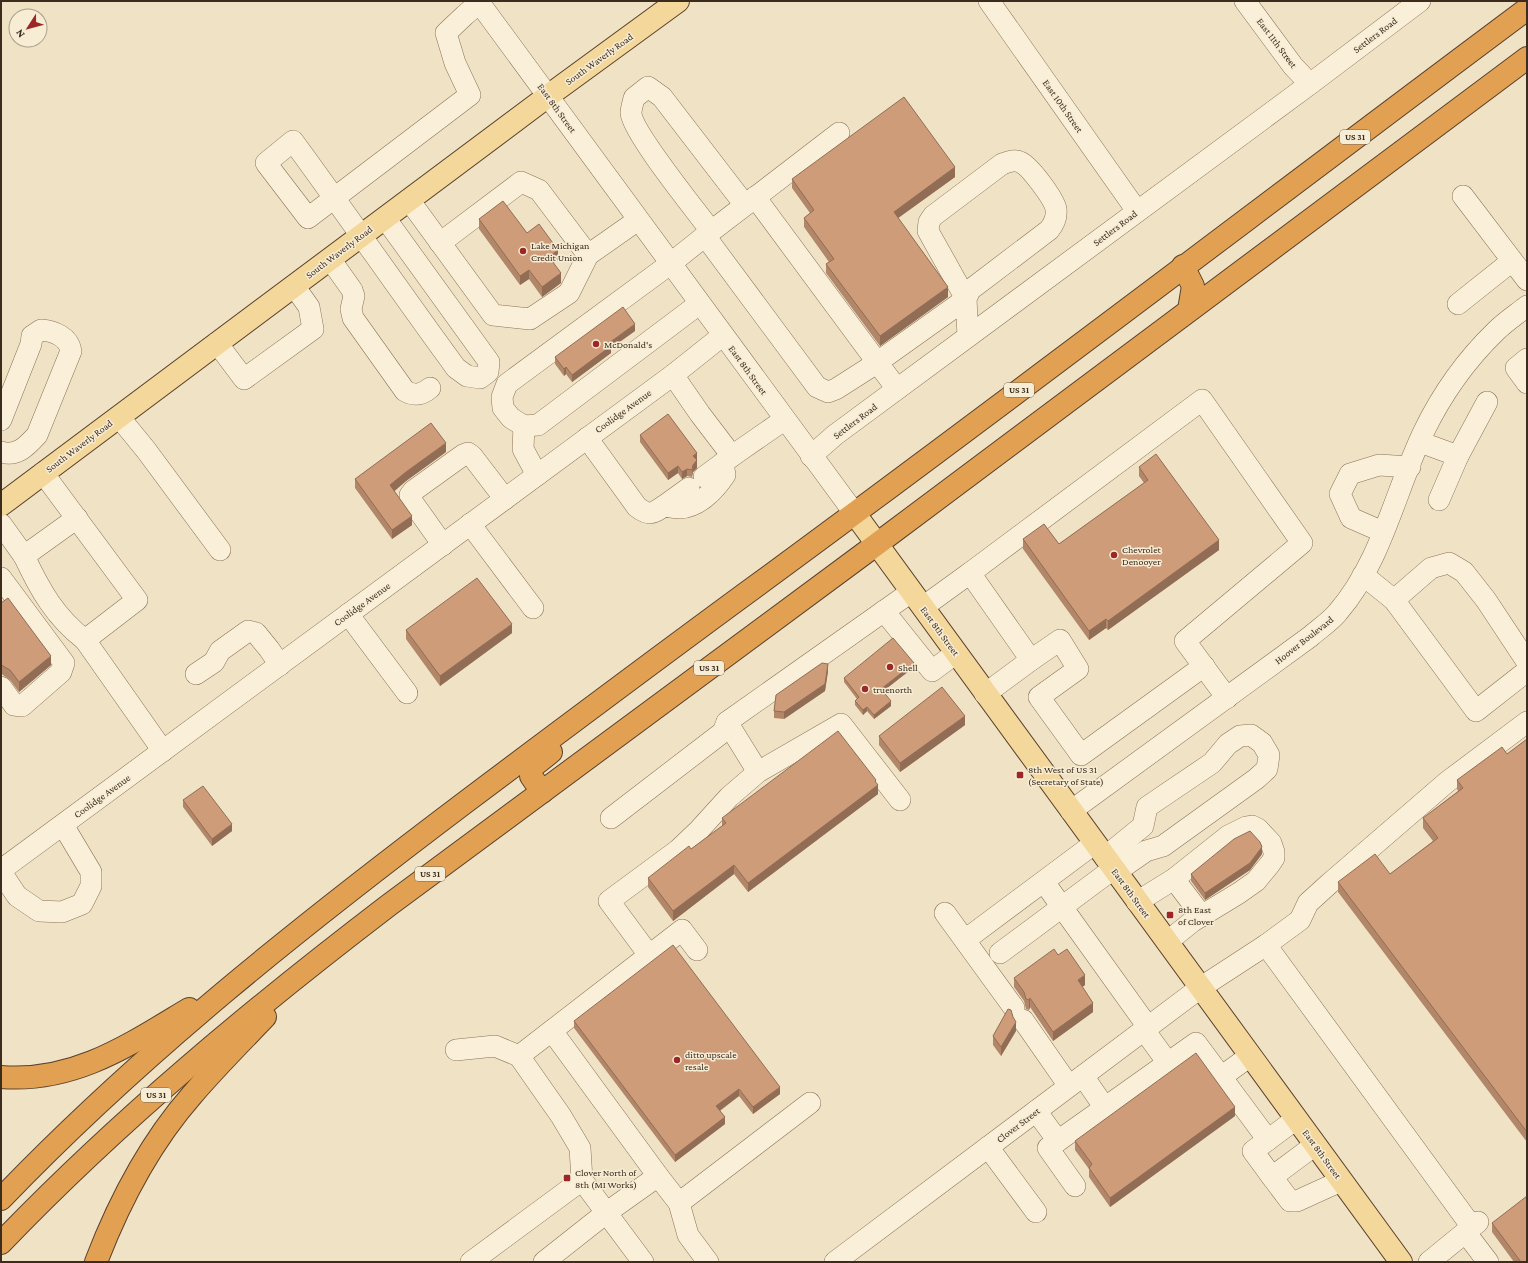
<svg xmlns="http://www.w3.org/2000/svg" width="1528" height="1263" font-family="'Crimson Pro',serif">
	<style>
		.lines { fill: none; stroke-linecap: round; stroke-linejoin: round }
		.minor-casing { stroke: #8b735a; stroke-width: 22 }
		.major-casing { stroke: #59422e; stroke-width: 24 }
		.highway-casing { stroke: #59422e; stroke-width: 24 }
		.minor { stroke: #faefd8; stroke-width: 21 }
		.major { stroke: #f4d79b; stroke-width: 22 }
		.highway { stroke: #e2a152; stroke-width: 22 }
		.wall { fill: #b28668 }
		.shaded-wall { fill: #916d55 }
		.building { fill: #cf9c79; stroke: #916d55 }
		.poi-dot { fill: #9c2729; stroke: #f7ecd4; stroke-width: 1.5 }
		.labels { text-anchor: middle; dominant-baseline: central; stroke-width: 3; stroke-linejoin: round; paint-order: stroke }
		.shield { fill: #f7ecd4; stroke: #736655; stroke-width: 1 }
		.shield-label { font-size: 9px; font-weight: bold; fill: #3b2c1e }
		.street-label { font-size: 10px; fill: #3b2c1e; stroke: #f7ecd4 }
		.poi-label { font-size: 10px; fill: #3b2c1e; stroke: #f7ecd4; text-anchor: start }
	</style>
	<rect width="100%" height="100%" fill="#f0e2c4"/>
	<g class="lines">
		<defs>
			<g id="minor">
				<path d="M478,1L855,514"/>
				<path d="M989,1L1137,211"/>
				<path d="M1245,1L1293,66L1310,84"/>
				<path d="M1463,196L1527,280"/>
				<path d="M755,197L897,389"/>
				<path d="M409,200L493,315L530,319L569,293L588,255L638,220"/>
				<path d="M385,218L489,362L488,372L480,378L467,376L456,368C401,293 348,216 293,141L266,163L308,218L470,95L455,63L446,33L465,15L479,3"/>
				<path d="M711,231C697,212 632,132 631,113C631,109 633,103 634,98L648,87L662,97L745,205"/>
				<path d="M705,236L839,133"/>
				<path d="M440,243L521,182L539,190L588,255"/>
				<path d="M330,259L352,290L354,296L351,309L353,318L405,391C414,396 422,395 430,388"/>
				<path d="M699,304L538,425L524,426L511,418L503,408L502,397L507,384L670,264L705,236L817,387L828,392L836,389L872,366L966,299L928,231L929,222L933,216L1002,164C1008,162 1014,159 1020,162C1030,166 1054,199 1056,209C1057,217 1054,224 1049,230L970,290L966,299L968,336"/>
				<path d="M1458,304L1512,261"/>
				<path d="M217,343L244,379L313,329L309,307L294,286"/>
				<path d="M1527,359L1516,368L1527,383"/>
				<path d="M673,375L700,414L732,456L784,420"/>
				<path d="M119,417L146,450L220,550"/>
				<path d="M1,420L31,344L32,336L41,330C54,331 69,337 71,351L37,435C27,446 17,457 1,452"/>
				<path d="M524,426L523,449L537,475"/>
				<path d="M587,438L637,507C649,516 652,514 664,506C670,507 675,508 680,508C699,507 715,490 725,475L723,463L732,456"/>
				<path d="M1420,442L1458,456L1439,500"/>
				<path d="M811,456L835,435L1310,84L1420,1"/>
				<path d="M1458,456L1487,402"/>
				<path d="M43,473L137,600L85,640L163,751"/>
				<path d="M704,477L723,463"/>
				<path d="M664,506L689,488"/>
				<path d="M1,524L24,556L77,518"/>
				<path d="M470,524L533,608"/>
				<path d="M1383,532L1351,518L1340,494L1350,474L1379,465L1410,467"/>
				<path d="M443,545L411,500L410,495L413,491L463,455L468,453L472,456L505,499"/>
				<path d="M24,556C40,590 55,617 85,640"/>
				<path d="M1363,575L1394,600L1476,711L1527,671"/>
				<path d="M1,578L64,663L61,672L22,706L14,705L1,687"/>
				<path d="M1394,600L1431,568L1449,563L1464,572L1486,600L1527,662"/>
				<path d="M923,607L970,573"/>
				<path d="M884,611L932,671L956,653"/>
				<path d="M348,614L407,693"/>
				<path d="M1031,660L1060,640L1078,669L1039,697L1081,755L1204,666"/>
				<path d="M196,674L214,662L220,651L248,631L256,633L269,649L280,665"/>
				<path d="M985,694L1031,660L970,573L1202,400L1302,543L1185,641L1227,698"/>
				<path d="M727,722L758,772"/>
				<path d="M1071,811L1311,636C1320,628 1331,621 1338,612C1382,561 1395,491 1424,431C1442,394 1466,360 1496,331C1505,322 1517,314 1527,306"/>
				<path d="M611,818L723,732L727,722L911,592"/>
				<path d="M1105,857L1143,826L1147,807L1212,763L1228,744L1240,736L1251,735L1262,743L1269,755L1267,769L1256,779L1163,846L1146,851L1116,872"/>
				<path d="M1,870L673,375L722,336"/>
				<path d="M1,872L17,896L39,911L62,912L82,904L91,886V872L63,825"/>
				<path d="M1174,879L1202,916"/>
				<path d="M1044,882L1148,1027"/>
				<path d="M1137,902L1174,879L1228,836L1246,827L1252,826L1258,829L1271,843L1274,852V858L1270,864L1256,881L1239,893L1193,921L1167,942"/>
				<path d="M945,913L1014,1008"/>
				<path d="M965,940L1095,843"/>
				<path d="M1266,945L1472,1227"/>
				<path d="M1000,953L1113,869"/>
				<path d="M649,955L609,901L678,850L699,830L729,797L758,772L841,724L900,800"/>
				<path d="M1023,1020L1069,1086"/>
				<path d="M1144,1030L1168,1063"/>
				<path d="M552,1031L658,1176"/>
				<path d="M456,1050L495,1046L519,1056L561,1116L580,1148L582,1180"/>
				<path d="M519,1056L682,930L697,950"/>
				<path d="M1083,1076L1105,1108"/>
				<path d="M1221,1077L1250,1056"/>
				<path d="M1036,1111L1058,1141"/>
				<path d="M1296,1119L1253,1151L1272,1177L1315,1145"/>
				<path d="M988,1147L1036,1212"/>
				<path d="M1272,1177L1290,1201H1297L1341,1181"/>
				<path d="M1075,1186L1048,1148L1196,1043L1268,1140"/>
				<path d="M679,1203L810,1103"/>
				<path d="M1466,1233L1488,1262"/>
				<path d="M471,1262L582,1180L643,1262"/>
				<path d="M544,1262L606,1213L658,1176L679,1203L688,1235L708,1262"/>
				<path d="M835,1262L1200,988L1266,945L1300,920L1308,903L1330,883L1447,782L1527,722"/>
				<path d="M1429,1262L1478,1222"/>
			</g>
			<g id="major">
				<path d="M1,505L548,96L678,1"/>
				<path d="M855,514L1401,1262"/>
			</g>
			<g id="highway">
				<path d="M1183,266L1193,286L1189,310"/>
				<path d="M542,792L531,776V768L551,752"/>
				<path d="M1,1077C74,1083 129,1045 189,1009"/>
				<path d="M1,1199C143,1051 304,924 467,801C563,729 659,657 756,586C1015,396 1270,201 1527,9"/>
				<path d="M1,1243C120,1119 253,1009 389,905L877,544L1527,58"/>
				<path d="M96,1262C119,1202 149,1144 192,1095C215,1068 240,1043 265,1017"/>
			</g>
		</defs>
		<use href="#minor" class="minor-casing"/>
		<use href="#major" class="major-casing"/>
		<use href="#highway" class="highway-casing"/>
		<use href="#minor" class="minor"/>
		<use href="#major" class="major"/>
		<use href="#highway" class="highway"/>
	</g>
	<g class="wall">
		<path d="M955,177L898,218L948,297L880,346L826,273V264L829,262L804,227V218L810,213L792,188V179Z"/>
		<path d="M479,219L527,233L558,260L553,263L561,283L542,297L529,279L520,285L479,229Z"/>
		<path d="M635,331L611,348V353L572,382L566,374L564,376L555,364V357Z"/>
		<path d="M640,435L697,453V468L693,472L692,477L687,476L682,479L678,473L668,480L640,442Z"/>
		<path d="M446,452L406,481L394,491L412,525L392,539L355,488V479Z"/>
		<path d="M1139,467L1219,550L1108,630L1106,628L1089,640L1023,549V539L1059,544L1144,483L1139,476Z"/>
		<path d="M1,603L51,665L19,692L10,680L3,675L1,673Z"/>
		<path d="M406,630L512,633L440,686L406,639Z"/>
		<path d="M914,667L883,691L891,706L874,719L867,711L863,715L855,705V701L857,699L844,682V678Z"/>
		<path d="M828,671L825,691L784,719L774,718V711Z"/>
		<path d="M965,725L900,772L879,745V736Z"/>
		<path d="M1527,739V1142L1338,892V882L1390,874L1433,841L1423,828V818L1458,791L1457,789V780L1507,754Z"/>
		<path d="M876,783L878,794L748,892L734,874L673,921L648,887V878L691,849L722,826V818Z"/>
		<path d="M183,800L232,831L212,846L183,807Z"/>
		<path d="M1262,854L1250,870L1205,900L1191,881V874Z"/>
		<path d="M1014,978L1085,985L1082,987L1093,1012L1053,1041L1030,1007L1029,1010L1026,1009L1024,1001L1014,987Z"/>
		<path d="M574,1021L780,1094L753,1114L739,1096L720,1111L725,1124L675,1162L574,1028Z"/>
		<path d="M1016,1031L1001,1056L993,1045V1036Z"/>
		<path d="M1235,1116L1110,1207L1089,1177V1169L1075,1150V1141Z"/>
		<path d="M1492,1223L1527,1262H1514L1492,1232Z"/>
	</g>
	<g class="shaded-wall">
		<path d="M955,167V177L894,221V212Z"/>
		<path d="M558,250V260L549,266V257Z"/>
		<path d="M529,270V279L520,285V276Z"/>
		<path d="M561,273V283L542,297V287Z"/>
		<path d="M948,287V297L880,346V336Z"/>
		<path d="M635,324V331L611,348V353L572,382V375L609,343Z"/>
		<path d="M566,367V374L564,376V369Z"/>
		<path d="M446,443V452L406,481L390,495V485L406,472Z"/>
		<path d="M697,453V468L693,472L692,477L693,456Z"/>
		<path d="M678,466V473L668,480V473Z"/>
		<path d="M687,469V476L682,479V472Z"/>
		<path d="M412,516V525L392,539V530Z"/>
		<path d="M1219,540V550L1108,630V621Z"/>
		<path d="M1106,619V628L1089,640V631Z"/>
		<path d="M512,624V633L440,686V676Z"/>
		<path d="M51,656V665L19,692V682Z"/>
		<path d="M914,663V667L881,693V689Z"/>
		<path d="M828,664V671L825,691L784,719V712Z"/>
		<path d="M891,701V706L874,719V715Z"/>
		<path d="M867,707V711L863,715V710Z"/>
		<path d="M965,716V725L900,772V763Z"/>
		<path d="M876,780V786L878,785V794L748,892V883Z"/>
		<path d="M232,824V831L212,846V839Z"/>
		<path d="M1262,847V854L1250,870L1205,900V893Z"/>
		<path d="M734,865V874L673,921V911Z"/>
		<path d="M1085,975V985L1078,990V980Z"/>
		<path d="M1030,998V1007L1029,1010V1000Z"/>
		<path d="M1093,1003V1012L1053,1041V1032Z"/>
		<path d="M1016,1022V1031L1001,1056V1047Z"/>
		<path d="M780,1087V1094L753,1114V1107Z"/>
		<path d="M739,1089V1096L716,1113V1106Z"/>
		<path d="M1235,1107V1116L1110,1207V1198Z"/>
		<path d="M725,1117V1124L675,1162V1155Z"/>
	</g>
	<g class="building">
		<path d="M904,97L955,167L894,212L948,287L880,336L826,264L834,259L804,218L814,210L792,179Z"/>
		<path d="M503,201L527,233L539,224L558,250L549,257L561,273L542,287L529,270L520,276L479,219Z"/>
		<path d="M623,307L635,324L609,343L611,346L572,375L566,367L564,369L555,357Z"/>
		<path d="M668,414L697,453L693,456L697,460L693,465L692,470L687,469L682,472L678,466L668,473L640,435Z"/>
		<path d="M431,423L446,443L406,472L390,485L412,516L392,530L355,479Z"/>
		<path d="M1156,454L1219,540L1108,621L1106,619L1089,631L1023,539L1044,524L1059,544L1148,480L1139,467Z"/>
		<path d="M477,578L512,624L440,676L406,630Z"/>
		<path d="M8,598L51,656L19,682L10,670L3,666L1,664V603Z"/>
		<path d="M893,638L914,663L881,689L891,701L874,715L867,707L863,710L855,701L859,697L844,678Z"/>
		<path d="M822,663L828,664L825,684L784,712L774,711L776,695Z"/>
		<path d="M942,687L965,716L900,763L879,736Z"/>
		<path d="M838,731L876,780L875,781L878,785L748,883L734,865L673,911L648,878L689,846L691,849L726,823L722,818Z"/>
		<path d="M1527,739V1132L1338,882L1375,854L1390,874L1438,838L1423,818L1463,788L1457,780L1502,747L1507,754Z"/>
		<path d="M203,786L232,824L212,839L183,800Z"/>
		<path d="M1250,831L1260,842L1262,847L1250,863L1205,893L1191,874L1234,839Z"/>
		<path d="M673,945L780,1087L753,1107L739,1089L716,1106L725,1117L675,1155L574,1021Z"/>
		<path d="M1054,949L1058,955L1067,949L1085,975L1078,980L1093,1003L1053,1032L1030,998L1029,1000L1026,999L1024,992L1014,978Z"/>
		<path d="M1008,1009L1011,1010L1013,1017L1016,1022L1001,1047L993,1036Z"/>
		<path d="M1196,1053L1235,1107L1110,1198L1089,1168L1092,1164L1075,1141Z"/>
		<path d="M1527,1196V1262H1521L1492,1223Z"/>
	</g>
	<g class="poi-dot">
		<circle cx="523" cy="251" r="4"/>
		<circle cx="596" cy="344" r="4"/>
		<circle cx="1114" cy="555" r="4"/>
		<circle cx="890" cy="667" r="4"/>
		<circle cx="865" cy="689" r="4"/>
		<rect x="1016" y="771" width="8" height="8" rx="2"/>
		<rect x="1166" y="911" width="8" height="8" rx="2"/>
		<circle cx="677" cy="1060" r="4"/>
		<rect x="563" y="1174" width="8" height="8" rx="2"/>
	</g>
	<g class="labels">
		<g class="shield">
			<rect x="1340" y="130" width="30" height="14" rx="3"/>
			<rect x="1004" y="383" width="30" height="14" rx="3"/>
			<rect x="694" y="661" width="30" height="14" rx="3"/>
			<rect x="415" y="867" width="30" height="14" rx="3"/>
			<rect x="141" y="1088" width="30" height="14" rx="3"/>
		</g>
		<g class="shield-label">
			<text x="1355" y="137">US 31</text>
			<text x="1019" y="390">US 31</text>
			<text x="709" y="668">US 31</text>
			<text x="430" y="874">US 31</text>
			<text x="156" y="1095">US 31</text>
		</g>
		<g class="street-label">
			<text transform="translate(1375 35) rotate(-37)">Settlers Road</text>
			<text transform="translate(1277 43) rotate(53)">East 11th Street</text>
			<text transform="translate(599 59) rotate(-36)">South Waverly Road</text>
			<text transform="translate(1063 106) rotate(55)">East 10th Street</text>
			<text transform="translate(557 108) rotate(54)">East 8th Street</text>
			<text transform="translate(1115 228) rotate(-37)">Settlers Road</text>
			<text transform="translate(339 252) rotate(-37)">South Waverly Road</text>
			<text transform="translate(748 370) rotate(54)">East 8th Street</text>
			<text transform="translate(623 411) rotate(-36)">Coolidge Avenue</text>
			<text transform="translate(855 421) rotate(-37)">Settlers Road</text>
			<text transform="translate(79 446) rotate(-37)">South Waverly Road</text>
			<text transform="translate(362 604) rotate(-36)">Coolidge Avenue</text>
			<text transform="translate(940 631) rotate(54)">East 8th Street</text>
			<text transform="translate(1304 640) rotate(-38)">Hoover Boulevard</text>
			<text transform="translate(102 796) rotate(-36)">Coolidge Avenue</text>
			<text transform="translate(1131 893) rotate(54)">East 8th Street</text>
			<text transform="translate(1018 1125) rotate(-37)">Clover Street</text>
			<text transform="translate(1322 1154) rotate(54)">East 8th Street</text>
		</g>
		<g class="poi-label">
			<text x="531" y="245">Lake Michigan<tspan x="531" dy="12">Credit Union</tspan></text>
			<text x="604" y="344">McDonald's</text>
			<text x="1122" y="549">Chevrolet<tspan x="1122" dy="12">Denooyer</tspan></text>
			<text x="898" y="667">Shell</text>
			<text x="873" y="689">truenorth</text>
			<text x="1028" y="769">8th West of US 31<tspan x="1028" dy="12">(Secretary of State)</tspan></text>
			<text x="1178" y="909">8th East<tspan x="1178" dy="12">of Clover</tspan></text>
			<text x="685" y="1054">ditto upscale<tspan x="685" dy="12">resale</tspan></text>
			<text x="575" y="1172">Clover North of<tspan x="575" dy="12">8th (MI Works)</tspan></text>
		</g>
	</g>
	<rect width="1528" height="1263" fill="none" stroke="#3b2c1e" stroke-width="4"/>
	<g transform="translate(28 28) rotate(234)"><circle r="19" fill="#f7ecd4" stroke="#ac9f8b"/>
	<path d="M0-3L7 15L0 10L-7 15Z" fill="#9c2729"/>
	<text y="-6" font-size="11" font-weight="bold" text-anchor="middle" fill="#3b2c1e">N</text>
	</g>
</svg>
